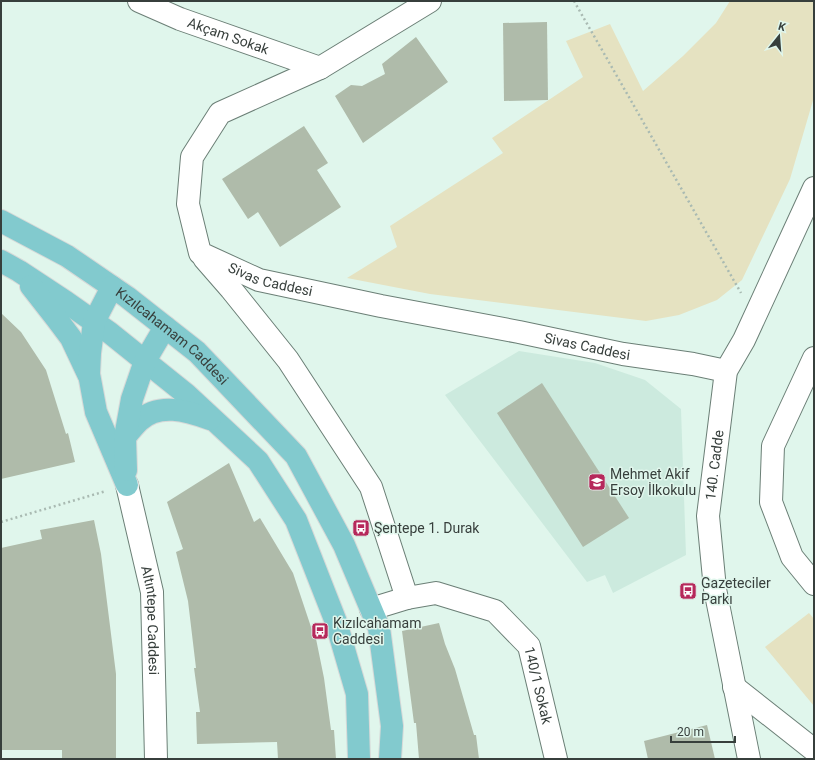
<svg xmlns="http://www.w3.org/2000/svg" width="815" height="760" font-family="Roboto,sans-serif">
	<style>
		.built { fill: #cceade }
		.green { fill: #e5e2c1 }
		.building { fill: #afbbaa }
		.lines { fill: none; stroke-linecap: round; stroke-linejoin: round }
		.minor-casing { stroke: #6b7f76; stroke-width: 24 }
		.major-casing { stroke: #d7d9d8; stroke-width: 24 }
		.path { stroke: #a9bab2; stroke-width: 2.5; stroke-dasharray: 2 3; stroke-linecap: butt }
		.minor { stroke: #fff; stroke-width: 22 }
		.major { stroke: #82cace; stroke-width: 22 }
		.labels { text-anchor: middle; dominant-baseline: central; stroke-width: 3; stroke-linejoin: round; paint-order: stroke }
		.street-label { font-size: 14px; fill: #373f3c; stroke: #e0f6ec }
		.poi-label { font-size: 14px; fill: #373f3c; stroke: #e0f6ec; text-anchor: start }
	</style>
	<rect width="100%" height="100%" fill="#e0f6ec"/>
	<path class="built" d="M519,351L595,363L645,380L681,409L686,555L613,593L605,575L587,582L445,395Z"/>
	<g class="green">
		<path d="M730,1H814V97L790,179L742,280L717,300L679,315L646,321L430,294L347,278L397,247L390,226L503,153L492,138L583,77L566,41L610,24L643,91L683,56L716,23Z"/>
		<path d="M809,613L814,619V706L765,647Z"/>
	</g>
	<g class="building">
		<path d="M547,22L548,100L504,101L503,23Z"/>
		<path d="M416,37L448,82L363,143L335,96L351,85L362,86L385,74L382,64Z"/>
		<path d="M304,126L328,163L317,170L341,207L280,247L258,212L248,219L222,179Z"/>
		<path d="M1,313L21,332L46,370L66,434L68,433L75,462L1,479Z"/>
		<path d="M542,383L629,518L583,547L497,413Z"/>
		<path d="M229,463L254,522L260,518L293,573L312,630L314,629L324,678L331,730H334L336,759H278L277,742L197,744L196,712H200L194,668H196L188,601L176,552L183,549L167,502Z"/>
		<path d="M94,520L101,554L116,674V759H62V750H1V548L42,539L40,530Z"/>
		<path d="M439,623L445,644L455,669L474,735H476L479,759H419L416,723H414L402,631Z"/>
		<path d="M707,725L715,759H648L644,741Z"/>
	</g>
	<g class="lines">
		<defs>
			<g id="minor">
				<path id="s1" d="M139,1L180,19L320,68"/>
				<path id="s2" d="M430,1L320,68L220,113L192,157L188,204L200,253L259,280L381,306L519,332L623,354L693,364L726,371"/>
				<path d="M204,258L231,289L288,360L371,487L407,598"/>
				<path d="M814,358L773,446L771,502L792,557L814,584"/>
				<path id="s3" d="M127,485L152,592L156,759"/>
				<path id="s4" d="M371,609L407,598L436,593L495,611L529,646L556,759"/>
				<path d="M734,687L814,750"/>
				<path id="s5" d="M749,759L715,589L708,516L726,371L744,340L814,188"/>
			</g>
			<g id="major">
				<path id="s6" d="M1,221L67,256L127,297L197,352L296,456L344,545L379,628L392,726L390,759"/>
				<path d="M1,261L19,271L66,302L110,333L186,394L258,461L296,520L336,622L357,694L359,759"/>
				<path d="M31,286L56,318L71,338L88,374"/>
				<path d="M112,287L94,322L90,353L89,374L96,412L127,485"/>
				<path d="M125,437C129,432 134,426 139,421C159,402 187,411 210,419"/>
				<path d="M126,470L125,437L132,399L145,361L165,327"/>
			</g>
		</defs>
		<use href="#minor" class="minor-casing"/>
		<use href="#major" class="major-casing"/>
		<g class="path">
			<path d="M574,1L741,293"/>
			<path d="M1,522L106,491"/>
		</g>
		<use href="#minor" class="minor"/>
		<use href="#major" class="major"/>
	</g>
	<defs>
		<symbol id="school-square" viewBox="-11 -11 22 22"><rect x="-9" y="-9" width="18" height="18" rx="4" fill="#b6285b" stroke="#e0f6ec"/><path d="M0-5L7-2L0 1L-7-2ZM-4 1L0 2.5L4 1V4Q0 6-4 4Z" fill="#fff"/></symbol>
		<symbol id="bus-square" viewBox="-11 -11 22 22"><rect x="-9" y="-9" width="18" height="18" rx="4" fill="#b6285b" stroke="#e0f6ec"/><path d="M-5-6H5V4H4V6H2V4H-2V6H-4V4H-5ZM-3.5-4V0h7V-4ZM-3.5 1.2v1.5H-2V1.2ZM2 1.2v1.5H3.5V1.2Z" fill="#fff"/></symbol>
	</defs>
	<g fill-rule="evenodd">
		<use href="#school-square" x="587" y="472" width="20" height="20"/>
		<use href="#bus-square" x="351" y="518" width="20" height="20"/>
		<use href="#bus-square" x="678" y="581" width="20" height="20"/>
		<use href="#bus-square" x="310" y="621" width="20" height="20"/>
	</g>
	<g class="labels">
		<g class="street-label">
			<text stroke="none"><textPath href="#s1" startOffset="96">Akçam Sokak</textPath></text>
			<text stroke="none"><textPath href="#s2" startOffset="464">Sivas Caddesi</textPath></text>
			<text stroke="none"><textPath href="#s6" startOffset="207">Kızılcahamam Caddesi</textPath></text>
			<text stroke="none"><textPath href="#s2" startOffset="788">Sivas Caddesi</textPath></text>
			<text stroke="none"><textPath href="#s5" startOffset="298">140. Cadde</textPath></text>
			<text stroke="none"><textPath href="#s3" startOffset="138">Altıntepe Caddesi</textPath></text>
			<text stroke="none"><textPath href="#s4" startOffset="218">140/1 Sokak</textPath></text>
		</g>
		<g class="poi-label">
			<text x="610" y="474">Mehmet Akif<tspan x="610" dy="16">Ersoy İlkokulu</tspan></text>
			<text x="374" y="528">Şentepe 1. Durak</text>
			<text x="701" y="583">Gazeteciler<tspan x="701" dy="16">Parkı</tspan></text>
			<text x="333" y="623">Kızılcahamam<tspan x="333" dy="16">Caddesi</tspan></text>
		</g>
	</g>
	<rect width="815" height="760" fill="none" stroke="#373f3c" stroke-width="4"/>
	<g transform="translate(779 36) rotate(17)" stroke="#e0f6ec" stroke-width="3" paint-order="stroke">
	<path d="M0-3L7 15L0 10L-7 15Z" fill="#373f3c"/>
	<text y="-6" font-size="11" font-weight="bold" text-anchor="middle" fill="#373f3c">K</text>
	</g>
	<path d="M671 736v6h64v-6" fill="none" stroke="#373f3c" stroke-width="2"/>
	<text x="677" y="736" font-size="12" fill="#373f3c" stroke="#e0f6ec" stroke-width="3" paint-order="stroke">20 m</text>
</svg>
